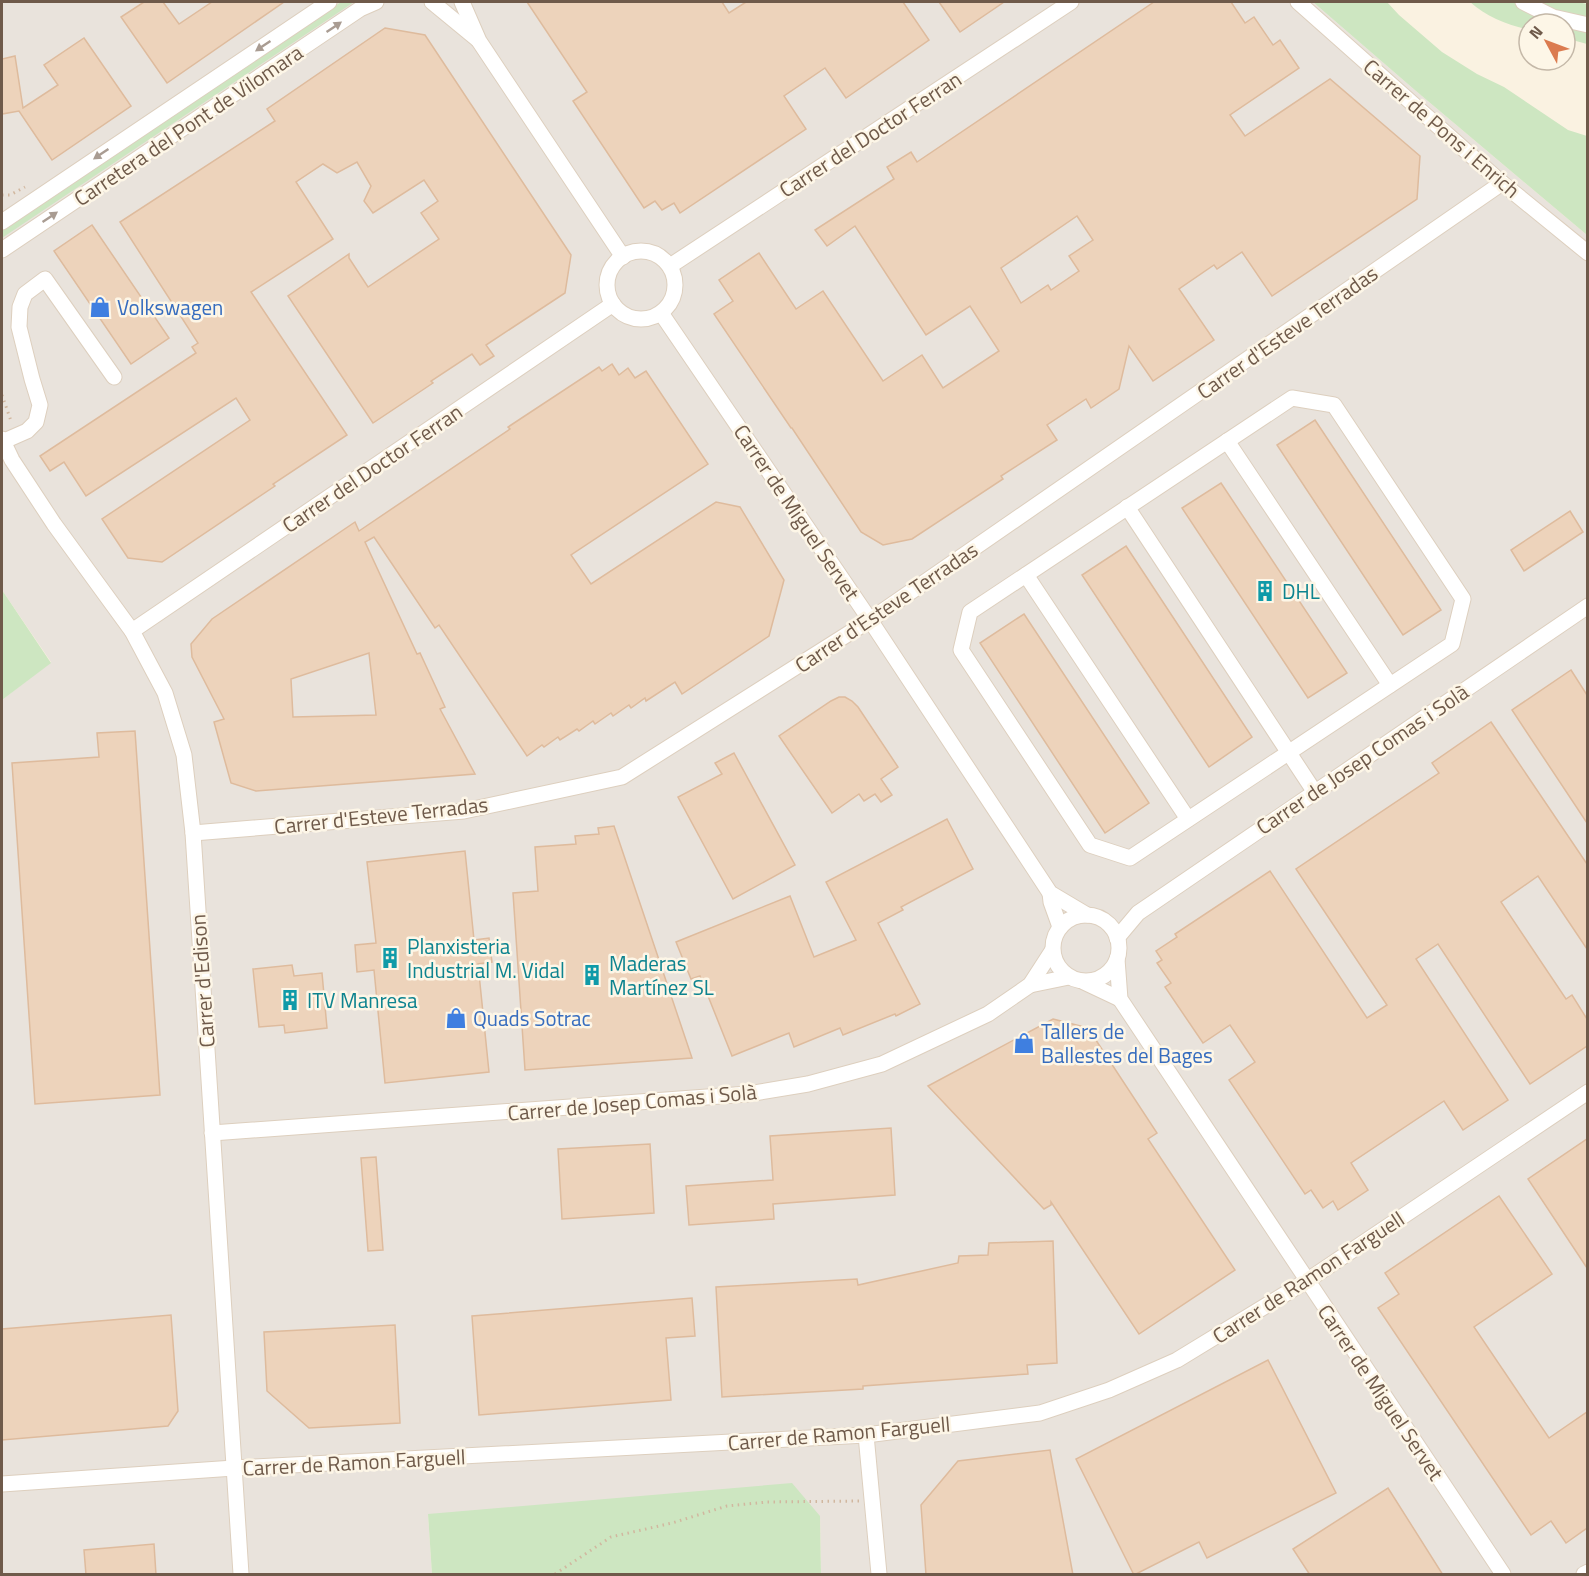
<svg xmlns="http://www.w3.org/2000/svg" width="1589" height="1576" font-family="'Titillium Web',sans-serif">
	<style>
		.industrial { fill: #e9e3dc }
		.green { fill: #cde6c1 }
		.building { fill: #edd3bb; stroke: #debb9d; stroke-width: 1.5; fill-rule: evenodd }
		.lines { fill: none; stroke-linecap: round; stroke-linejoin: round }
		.minor-casing { stroke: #ddcfbe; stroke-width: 17 }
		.path { stroke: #d1b79f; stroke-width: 3; stroke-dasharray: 1.5 4.5; stroke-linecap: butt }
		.minor { stroke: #fff; stroke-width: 15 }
		.oneway { fill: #a99c92 }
		.labels { text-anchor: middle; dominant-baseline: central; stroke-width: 5; stroke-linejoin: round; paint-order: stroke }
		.street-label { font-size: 21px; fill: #6f5a4a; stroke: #fdf6e7 }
		.shop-label { font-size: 21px; fill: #366cbe; stroke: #fdf6e7; text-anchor: start }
		.culture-label { font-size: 21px; fill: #0d838f; stroke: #fdf6e7; text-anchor: start }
	</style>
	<rect width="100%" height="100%" fill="#faf2e1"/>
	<path class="industrial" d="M2,2H1313L1416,91L1587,235V1574H821L820,1516L428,1514L432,1574H2V700L51,662L2,590Z"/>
	<g class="green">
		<path d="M341,2H354L2,238V229Z"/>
		<path d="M1313,2H1387L1399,15L1442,52L1477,74L1504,87L1568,130L1587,136V235L1416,91Z"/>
		<path d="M1470,2H1578L1587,4V44L1565,38V24H1529V30L1526,29C1505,24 1486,16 1470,2Z"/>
		<path d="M2,590L51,663L2,700Z"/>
		<path d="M792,1483L820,1516L821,1574H432L428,1514Z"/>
	</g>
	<g class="building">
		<path d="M144,2H163L179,24L212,2H284L167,83L121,17Z"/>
		<path d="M527,2H722L729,13L746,2H903L929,40L846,98L825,68L784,96L806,129L680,213L674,203L662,210L655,201L644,208L573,101L587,92Z"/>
		<path d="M939,2H1004L960,32Z"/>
		<path d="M1154,2H1231L1245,23L1254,17L1273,45L1280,40L1299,68L1230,115L1245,136L1330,79L1420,156L1417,199L1272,296L1242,252L1217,269L1214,265L1179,289L1214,340L1153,381L1129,346L1119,389L1091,408L1086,399L1047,425L1057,440L1001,476L1003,479L912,539L883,545L861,532L792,428H791L714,314L733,301L719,280L759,253L796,309L823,291L883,381L922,355L943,388L999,351L970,306L926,335L855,226L827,246L815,230L894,179L887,167L911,152L917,162ZM1077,216L1093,240L1069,256L1079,271L1051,290L1048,285L1021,303L1001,268Z"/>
		<path d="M385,28L425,35L571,255L565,293L486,345L494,356L480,365L472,354L431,381L433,383L373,423L288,296L349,254V258L368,287L439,239L421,213L438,201L424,180L373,213L364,201L371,186L357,162L337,173L323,164L296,182L333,239L251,292L347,435L273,484L275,486L162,562L128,558L102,519L250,420L236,398L86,496L64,462L50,471L40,456L196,353L192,347L198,343L120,222L275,121L267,109Z"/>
		<path d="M84,38L131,106L52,160L19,111L2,114V59L15,56L23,108L58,85L44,65Z"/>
		<path d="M92,225L169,338L131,364L54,251Z"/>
		<path d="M612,364L619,375L628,368L635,378L646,371L708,464L571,555L591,584L716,502L740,507L784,580L769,636L682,694L675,682L646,701L645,698L631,708L629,705L613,716L611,713L595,724L593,721L579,731L577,729L560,740L558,737L544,747L542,745L527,756L439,625L435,628L374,537L365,542L417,654L420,653L445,707L440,709L475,774L256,791L231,783L214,722L224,719L192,657L191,644L212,619L355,522L359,531L510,429L508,427L599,367L602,371ZM369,653L376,715L293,717L291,679Z"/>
		<path d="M1315,420L1441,610L1403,635L1277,445Z"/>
		<path d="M1221,483L1347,673L1308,698L1182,508Z"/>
		<path d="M1570,511L1583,532L1524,571L1511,550Z"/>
		<path d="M1126,546L1252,737L1209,767L1082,575Z"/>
		<path d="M1024,614L1149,803L1105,833L980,643Z"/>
		<path d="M1571,670L1587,695V823L1512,710Z"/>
		<path d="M839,697H845L852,701L858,707L898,767L881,779L892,795L881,802L875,794L864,801L859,794L832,813L779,736L831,701Z"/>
		<path d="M1491,722L1587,864V949L1538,876L1501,902L1566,999L1572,995L1587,1019V1046L1530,1084L1438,944L1416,959L1508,1100L1463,1130L1444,1101L1351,1163L1368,1190L1338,1210L1333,1201L1323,1208L1311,1190L1305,1194L1229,1080L1255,1062L1230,1025L1203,1043L1165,987L1171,983L1157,963L1162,960L1156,951L1177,937L1175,934L1270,871L1367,1018L1387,1005L1296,869L1439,773L1432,763Z"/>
		<path d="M135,731L160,1095L35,1104L12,763L99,757L97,733Z"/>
		<path d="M734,753L795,865L733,899L678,797L722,774L715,763Z"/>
		<path d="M947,819L973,869L901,907L903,910L878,923L920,1004L896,1016L895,1014L843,1035L840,1028L794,1047L789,1033L732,1056L700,976L691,979L676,942L790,896L814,957L856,940L826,882Z"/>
		<path d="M614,826L692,1058L525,1070L513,893L538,891L535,847L576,844L575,836L599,834L598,828Z"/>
		<path d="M465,851L474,940L489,938L492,962L478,964L489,1072L385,1083L374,970L357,972L355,945L376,943L367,862Z"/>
		<path d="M292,965L294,976L322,973L327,1028L285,1033L284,1025L259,1027L253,969Z"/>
		<path d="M1053,1019L1088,1028L1157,1133L1148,1139L1235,1270L1139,1334L1051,1202V1205L1044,1209L928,1086Z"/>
		<path d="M891,1128L895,1195L773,1204L774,1219L689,1225L686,1186L773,1180L770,1136Z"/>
		<path d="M1587,1139V1268L1528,1179Z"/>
		<path d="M650,1144L654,1213L562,1219L558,1149Z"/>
		<path d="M376,1157L383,1250L368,1251L361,1158Z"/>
		<path d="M1499,1196L1552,1274L1474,1327L1549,1438L1587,1412V1528L1566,1543L1551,1521L1531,1535L1378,1308L1399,1294L1385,1273Z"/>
		<path d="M1053,1241L1057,1363L1027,1365L1028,1374L863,1386V1389L722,1397L716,1287L857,1279L858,1285L958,1263L959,1256L988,1255L989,1243Z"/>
		<path d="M692,1298L695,1336L666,1338L671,1400L479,1415L472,1316Z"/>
		<path d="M171,1315L178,1411L168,1426L2,1440V1329Z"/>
		<path d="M395,1325L400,1423L309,1428L267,1391L264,1332Z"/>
		<path d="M1268,1360L1336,1493L1207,1558L1199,1542L1134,1575L1076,1459Z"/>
		<path d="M1050,1450L1073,1575H926L921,1505L958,1461Z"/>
		<path d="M1388,1488L1443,1575H1310L1293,1549Z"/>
		<path d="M154,1544L156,1575H86L84,1550Z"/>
	</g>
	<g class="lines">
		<defs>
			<g id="minor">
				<path d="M432,2L477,39"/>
				<path d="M462,2L479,41L623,257"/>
				<path d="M1298,2L1502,183L1588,253"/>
				<path d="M1523,2L1553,17L1588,25"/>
				<path d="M2,222L329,2"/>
				<path d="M2,250L360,9L376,2"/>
				<circle cx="641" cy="285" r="34"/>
				<path d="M670,266L1071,2"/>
				<path d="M661,313L870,620L1050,893L1087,915"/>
				<path d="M1292,398L1334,405L1463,599L1452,644L1130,858L1090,845L961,650L970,612Z"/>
				<path d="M2,439L12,460L54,524L132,631L165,693L184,755L193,833L241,1574"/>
				<path d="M1227,441L1390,685"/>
				<path d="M2,442L27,431L36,422L40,405L32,379L19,327L20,307L25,294L45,279L114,377"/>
				<path d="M1127,507L1314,791"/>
				<path d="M1026,575L1188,819"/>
				<path d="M132,631L613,304"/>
				<path d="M193,833L464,811L622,777L870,620L1502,183"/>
				<path d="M1050,893L1051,902L1060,927"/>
				<circle cx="1086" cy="948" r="33"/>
				<path d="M1117,938L1138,913L1588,606"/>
				<path d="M1117,959L1120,999L1503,1574"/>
				<path d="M1084,982L1120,999"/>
				<path d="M1030,985L1069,977"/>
				<path d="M212,1133L748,1094L808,1084L882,1064L988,1014L1030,985L1052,951"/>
				<path d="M866,1435L879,1574"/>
				<path d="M2,1484L234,1468L866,1435L1040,1413L1109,1390L1177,1360L1308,1280L1588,1092"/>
				<path d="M1584,1574L1588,1572"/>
			</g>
		</defs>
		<use href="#minor" class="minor-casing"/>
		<g class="path">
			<path d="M2,195H10L25,187"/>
			<path d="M2,395L11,421"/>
			<path d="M555,1574L611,1537L672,1523L727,1506L767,1502L859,1501"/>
		</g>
		<use href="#minor" class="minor"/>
	</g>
	<defs><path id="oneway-solid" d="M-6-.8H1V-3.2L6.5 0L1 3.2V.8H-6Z" transform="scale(1.5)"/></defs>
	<g class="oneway">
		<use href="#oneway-solid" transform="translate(334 27) rotate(-34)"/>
		<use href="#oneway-solid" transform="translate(263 46) rotate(146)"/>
		<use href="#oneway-solid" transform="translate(101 154) rotate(146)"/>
		<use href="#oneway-solid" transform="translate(50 217) rotate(-34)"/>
	</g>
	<defs>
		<symbol id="shop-bare" viewBox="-9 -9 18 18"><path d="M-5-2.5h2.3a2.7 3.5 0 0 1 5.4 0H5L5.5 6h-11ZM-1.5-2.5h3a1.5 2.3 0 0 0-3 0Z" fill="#3f7fe0" stroke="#fdf6e7" stroke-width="2.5" paint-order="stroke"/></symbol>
		<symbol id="building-bare" viewBox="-9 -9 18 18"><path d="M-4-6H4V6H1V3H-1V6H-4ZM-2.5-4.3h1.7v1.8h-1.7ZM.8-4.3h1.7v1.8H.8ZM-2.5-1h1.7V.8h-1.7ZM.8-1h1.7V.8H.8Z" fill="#0f9aa8" stroke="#fdf6e7" stroke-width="2.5" paint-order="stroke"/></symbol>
	</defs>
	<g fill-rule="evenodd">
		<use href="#shop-bare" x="85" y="292" width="30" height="30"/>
		<use href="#building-bare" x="1250" y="576" width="30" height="30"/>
		<use href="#building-bare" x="375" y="943" width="30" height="30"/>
		<use href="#building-bare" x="577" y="960" width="30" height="30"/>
		<use href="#building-bare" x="275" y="985" width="30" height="30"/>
		<use href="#shop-bare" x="441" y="1003" width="30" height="30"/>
		<use href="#shop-bare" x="1009" y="1028" width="30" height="30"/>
	</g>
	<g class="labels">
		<g class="street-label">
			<text transform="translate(188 125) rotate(-34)">Carretera del Pont de Vilomara</text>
			<text transform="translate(1442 128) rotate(41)">Carrer de Pons i Enrich</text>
			<text transform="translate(870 134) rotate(-33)">Carrer del Doctor Ferran</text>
			<text transform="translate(1287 332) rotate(-35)">Carrer d'Esteve Terradas</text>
			<text transform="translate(372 468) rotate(-34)">Carrer del Doctor Ferran</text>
			<text transform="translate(797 512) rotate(56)">Carrer de Miguel Servet</text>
			<text transform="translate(886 607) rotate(-34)">Carrer d'Esteve Terradas</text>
			<text transform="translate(1362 759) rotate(-34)">Carrer de Josep Comas i Solà</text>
			<text transform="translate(381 815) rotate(-6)">Carrer d'Esteve Terradas</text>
			<text transform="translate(202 981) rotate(-94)">Carrer d'Edison</text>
			<text transform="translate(632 1102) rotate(-5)">Carrer de Josep Comas i Solà</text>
			<text transform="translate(1308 1277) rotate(-33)">Carrer de Ramon Farguell</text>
			<text transform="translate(1381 1392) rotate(56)">Carrer de Miguel Servet</text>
			<text transform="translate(839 1433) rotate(-5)">Carrer de Ramon Farguell</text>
			<text transform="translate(354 1462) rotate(-3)">Carrer de Ramon Farguell</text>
		</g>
		<g class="shop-label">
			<text x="117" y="307">Volkswagen</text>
			<text x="473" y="1018">Quads Sotrac</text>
			<text x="1041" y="1031">Tallers de<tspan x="1041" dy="24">Ballestes del Bages</tspan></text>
		</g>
		<g class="culture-label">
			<text x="1282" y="591">DHL</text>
			<text x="407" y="946">Planxisteria<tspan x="407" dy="24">Industrial M. Vidal</tspan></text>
			<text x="609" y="963">Maderas<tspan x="609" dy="24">Martínez SL</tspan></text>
			<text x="307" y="1000">ITV Manresa</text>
		</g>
	</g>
	<rect width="1589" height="1576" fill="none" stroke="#6f5a4a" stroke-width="6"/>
	<g transform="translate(1547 42) rotate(311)"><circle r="28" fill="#fdf6e7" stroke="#c4b8a8" stroke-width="1.5"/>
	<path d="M0-4.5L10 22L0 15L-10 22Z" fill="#db7b4f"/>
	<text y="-9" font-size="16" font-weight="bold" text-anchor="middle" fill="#6f5a4a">N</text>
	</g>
</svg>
